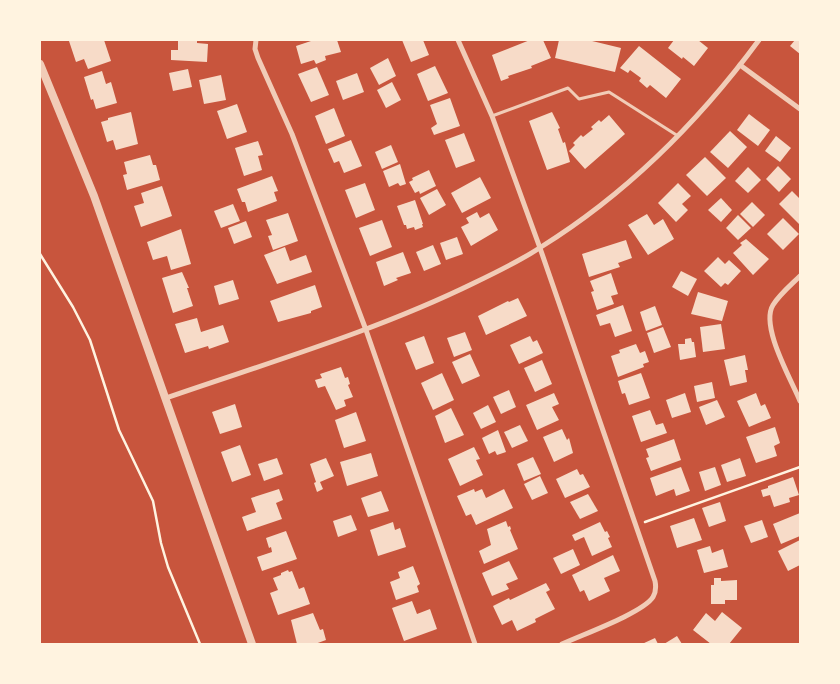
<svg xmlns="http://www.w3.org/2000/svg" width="840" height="684" font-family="Signika,sans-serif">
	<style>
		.building { fill: #f7dbc8 }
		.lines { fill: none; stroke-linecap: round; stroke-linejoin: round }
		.path { stroke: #fff3e0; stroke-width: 2.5 }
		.service { stroke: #f1ccb7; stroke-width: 3 }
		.minor { stroke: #f1ccb7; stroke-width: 5 }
		.tertiary { stroke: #f1ccb7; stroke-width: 8 }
	</style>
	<rect width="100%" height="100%" fill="#c8553d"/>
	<g class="building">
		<path d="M73,40H104L111,61L88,69L84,59L76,62L69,41Z"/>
		<path d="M178,40L197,41V43L208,44L207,62L171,60V50H178Z"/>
		<path d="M314,40H337L341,52L325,56L326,60L316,64L314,60L301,64L296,46Z"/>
		<path d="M402,40H423L429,55L411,62Z"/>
		<path d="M530,40H543L551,58L531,66L532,68L508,76L509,78L501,81L492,55Z"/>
		<path d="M559,40H588L621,48L615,72L555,58Z"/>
		<path d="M674,40H698L708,48L694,66L683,57L682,59L668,48Z"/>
		<path d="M795,40H800V54L790,46Z"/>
		<path d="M639,46L681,79L666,98L650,85L647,88L639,81L641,78L630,70L628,73L620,68Z"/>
		<path d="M388,58L396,76L379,85L370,68Z"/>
		<path d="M435,66L448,93L428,101L417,74Z"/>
		<path d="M317,67L329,95L311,102L298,74Z"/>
		<path d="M188,69L192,87L173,91L169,73Z"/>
		<path d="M102,71L106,84L111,82L117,103L96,109L93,99L91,100L84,77Z"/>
		<path d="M357,73L364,92L343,100L336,81Z"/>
		<path d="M221,75L226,100L204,104L199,80Z"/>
		<path d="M392,82L401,100L386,108L377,90Z"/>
		<path d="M450,98L460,126L434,135L431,128L437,124L430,105Z"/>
		<path d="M237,104L247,132L227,139L217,111Z"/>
		<path d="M334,108L345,136L326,144L315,116Z"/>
		<path d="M131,112L138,144L116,150L113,140L107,142L101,122L108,120V118Z"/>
		<path d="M552,112L560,128L558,129L563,143L565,142L570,162L547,170L529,121Z"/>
		<path d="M749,114L770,130L758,146L737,130Z"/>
		<path d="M609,115L625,134L585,169L569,151L575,145L573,143L581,135L583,137L593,129L591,127L599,120L601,122Z"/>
		<path d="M730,131L747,147L728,168L710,152Z"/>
		<path d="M464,133L475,161L456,168L445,140Z"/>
		<path d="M776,136L791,148L780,162L765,151Z"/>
		<path d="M351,140L362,166L344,173L339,161L334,163L328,149Z"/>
		<path d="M258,141L263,155L258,156L262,170L244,176L235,148Z"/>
		<path d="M391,145L398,162L382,169L375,152Z"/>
		<path d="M150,155L153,165H156L160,180L127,190L123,175L127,174L124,162Z"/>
		<path d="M705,157L726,178L707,196L686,175Z"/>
		<path d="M400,164L406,184L400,186L398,183L389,187L383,171Z"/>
		<path d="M778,166L791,179L779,192L766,179Z"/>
		<path d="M748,167L761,180L748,193L735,181Z"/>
		<path d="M429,170L436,186L420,194L419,191L415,193L409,182L413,180L412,178Z"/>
		<path d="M272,176L278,191L274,192L277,201L248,212L245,202H242L237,189Z"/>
		<path d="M480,177L491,198L462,213L451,193Z"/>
		<path d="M365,183L375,210L356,218L345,190Z"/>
		<path d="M678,183L691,196L682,204L688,210L676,222L658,203Z"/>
		<path d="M162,186L172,216L141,227L134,206L144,203L141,193Z"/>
		<path d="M437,189L446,205L429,215L420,198Z"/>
		<path d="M792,191L800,199V225L779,204Z"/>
		<path d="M721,198L732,210L721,222L708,210Z"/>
		<path d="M415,200L423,224H422L423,227L415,230L414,227L407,229L406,225H404L397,206Z"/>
		<path d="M752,202L765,215L753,227L740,214Z"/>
		<path d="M233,204L240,221L221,228L214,211Z"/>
		<path d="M477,212L480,218L489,213L498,230L471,246L461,227L469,223L466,218Z"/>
		<path d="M288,213L298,241L273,250L268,236L272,235L266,220Z"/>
		<path d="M647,214L654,225L663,219L674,239L648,255L628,225Z"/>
		<path d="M738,215L751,228L738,240L726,228Z"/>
		<path d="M783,218L799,234L783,250L767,234Z"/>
		<path d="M382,220L392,247L370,256L359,228Z"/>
		<path d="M246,221L252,237L234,244L228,228Z"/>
		<path d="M181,229L191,264L171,270L167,256L153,260L147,242Z"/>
		<path d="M457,237L463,254L446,260L440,243Z"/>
		<path d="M746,239L769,259L753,275L733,253L742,245L740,243Z"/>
		<path d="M626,240L632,258L618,263L620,267L589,277L582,254Z"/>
		<path d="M433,245L441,264L424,271L416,252Z"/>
		<path d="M285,247L290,261L306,255L312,272L277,284L264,255Z"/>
		<path d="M403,252L411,273L396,278L398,280L384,286L376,262Z"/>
		<path d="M718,257L725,264L729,260L741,271L728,285L725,283L721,287L704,271Z"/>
		<path d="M681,271L697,279L688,296L672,287Z"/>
		<path d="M182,272L189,288H187L193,306L173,313L162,278Z"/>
		<path d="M611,273L618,294L611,296L614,304L597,310L591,292L594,291L590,281Z"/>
		<path d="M233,280L239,299L219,305L214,286Z"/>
		<path d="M315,285L322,307L311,311V313L278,322L270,301Z"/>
		<path d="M698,292L728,301L722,321L691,314Z"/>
		<path d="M518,298L527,316L486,335L478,316L508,301L509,302Z"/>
		<path d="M623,305L632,331L615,337L610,323L600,326L596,315Z"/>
		<path d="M655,306L662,325L646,331L640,312Z"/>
		<path d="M197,318L201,332L223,325L229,342L209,349L208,346L185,353L175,324Z"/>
		<path d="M721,324L725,349L703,352L700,327Z"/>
		<path d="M663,327L671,347L654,353L647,333Z"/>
		<path d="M465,332L472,350L454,357L447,338Z"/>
		<path d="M424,336L434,363L416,370L405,343Z"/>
		<path d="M530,336L533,342L537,340L543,353L519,364L510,345Z"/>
		<path d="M691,338L692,342H694L696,357L680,360L678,344H685V339Z"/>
		<path d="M636,344L640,353L645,351L649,362L643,364L644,367L618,377L611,356L620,353L619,350Z"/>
		<path d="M470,354L480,376L462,384L452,362Z"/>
		<path d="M745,355L748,370H745L747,382L730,386L724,360Z"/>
		<path d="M542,360L552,384L535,392L524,368Z"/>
		<path d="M341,367L345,378L348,377L350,384L348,385L353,397L344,400L346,406L336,410L325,386L318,388L315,380L322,378L320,374Z"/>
		<path d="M442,373L454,400L433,410L421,383Z"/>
		<path d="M641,373L650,398L629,405L625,393L622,394L618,381Z"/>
		<path d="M712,382L715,398L697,402L694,386Z"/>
		<path d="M509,390L516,407L501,414L493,397Z"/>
		<path d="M554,393L559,404L552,407L559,420L537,430L526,405Z"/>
		<path d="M685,393L691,412L672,418L666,400Z"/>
		<path d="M756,393L761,406L765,404L771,418L749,427L737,401Z"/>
		<path d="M717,400L725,417L706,425L699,407Z"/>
		<path d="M235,404L242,427L220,434L212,412Z"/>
		<path d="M488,405L496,422L481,429L473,413Z"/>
		<path d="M451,408L464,435L445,443L435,416Z"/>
		<path d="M650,410L656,425L663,423L667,433L641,442L632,416Z"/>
		<path d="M356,412L366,441L344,448L335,420Z"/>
		<path d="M520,425L528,441L512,448L504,432Z"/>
		<path d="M775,427L780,443L774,446L777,456L756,463L746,437Z"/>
		<path d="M562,429L567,440L569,438L573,453L554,462L543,437Z"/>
		<path d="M498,430L506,452L497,455L495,451L489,454L482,438Z"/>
		<path d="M674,439L681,460L651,471L646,458L649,457L646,449Z"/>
		<path d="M240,445L251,475L232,482L221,452Z"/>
		<path d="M474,447L480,459L476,460L483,475L460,486L448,459Z"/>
		<path d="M371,453L378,476L347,486L340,462Z"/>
		<path d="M533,457L541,474L524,481L517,464Z"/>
		<path d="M277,458L283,474L264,481L258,464Z"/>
		<path d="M326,458L334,476L320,482L323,489L317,492L314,483L316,482L310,464Z"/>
		<path d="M740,458L746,476L727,482L721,465Z"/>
		<path d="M681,467L690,491L676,496L674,489L656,496L650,478Z"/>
		<path d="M715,467L721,485L705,491L699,472Z"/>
		<path d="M577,469L580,475L583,474L590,487L565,498L556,479Z"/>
		<path d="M540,476L548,493L532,500L524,484Z"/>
		<path d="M793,477L799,495L789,498L790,502L774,507L770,495L763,497L761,490L768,488V486Z"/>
		<path d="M279,489L283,500L276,503L282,519L247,531L242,517L256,512L251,498Z"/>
		<path d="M474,489L475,492L482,489L486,498L504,489L513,508L476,525L471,514L466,516L457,496Z"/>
		<path d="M381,491L389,511L368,517L361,498Z"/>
		<path d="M588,494L598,511L580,519L570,502Z"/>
		<path d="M720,502L726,521L709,527L702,508Z"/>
		<path d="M800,513V536L781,544L773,524Z"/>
		<path d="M351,515L357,530L338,537L333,521Z"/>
		<path d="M694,518L702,540L677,548L670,526Z"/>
		<path d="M762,520L768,537L751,543L744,526Z"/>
		<path d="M506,521L508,527L510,526L511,529L510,530L518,549L484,564L479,551L491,545L487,529Z"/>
		<path d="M393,522L395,530L400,528L406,547L378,556L370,530Z"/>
		<path d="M600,522L605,532L607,531L610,537L608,538L612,547L592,556L584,537L575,541L572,535Z"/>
		<path d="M286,531L297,559L262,571L257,557L272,552L271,547L269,548L266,538Z"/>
		<path d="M800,540V565L788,571L778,551Z"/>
		<path d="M710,546L712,553L723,549L728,567L704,573L697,550Z"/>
		<path d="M573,549L580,565L561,574L553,558Z"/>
		<path d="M613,555L620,571L604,578L610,591L589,601L584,590L580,592L572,575Z"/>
		<path d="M509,561L518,579L506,584L509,589L492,596L482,573Z"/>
		<path d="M413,566L420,584L417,586L419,592L396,600L390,582L400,578L398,572Z"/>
		<path d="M288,570L289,572L292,571L299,589L304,587L310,604L278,615L270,593L278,590L273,578L281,575V573Z"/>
		<path d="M714,578H721V581L737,580V600H725V604H711V585H714Z"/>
		<path d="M546,583L550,590L546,592L555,609L535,619L536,622L517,631L512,620L502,625L493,606L509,598L510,600Z"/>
		<path d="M412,601L417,614L430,609L437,629L404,641L392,608Z"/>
		<path d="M722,612L742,628L729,644H711L693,630L706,613L715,621Z"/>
		<path d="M313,613L320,630L323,629L326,640L315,644H297L291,620Z"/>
		<path d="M677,636L682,644H664Z"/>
		<path d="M655,638L658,644H642Z"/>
	</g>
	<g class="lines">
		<g class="path">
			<path d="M40,254L73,307L90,340L119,430L153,501L161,543L168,567L200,644"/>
			<path d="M645,522L800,467"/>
		</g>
		<path class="service" d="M492,116L568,88L579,99L609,92L678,136"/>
		<g class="minor">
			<path d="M256,40L255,49L258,58L292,134L366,330L475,644"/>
			<path d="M458,40L492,116L540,248L655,581C656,586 656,592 653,597C643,613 581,635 562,644"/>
			<path d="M740,65L800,109"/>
			<path d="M800,276C791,285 780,294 773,305C760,326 791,379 800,401"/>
			<path d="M166,398C270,362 376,331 474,283C497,272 520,261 541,247C626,194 700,120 759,40"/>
		</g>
		<path class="tertiary" d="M40,64L94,196L252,644"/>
	</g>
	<rect width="840" height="684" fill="none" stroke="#fff3e0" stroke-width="82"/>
</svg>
